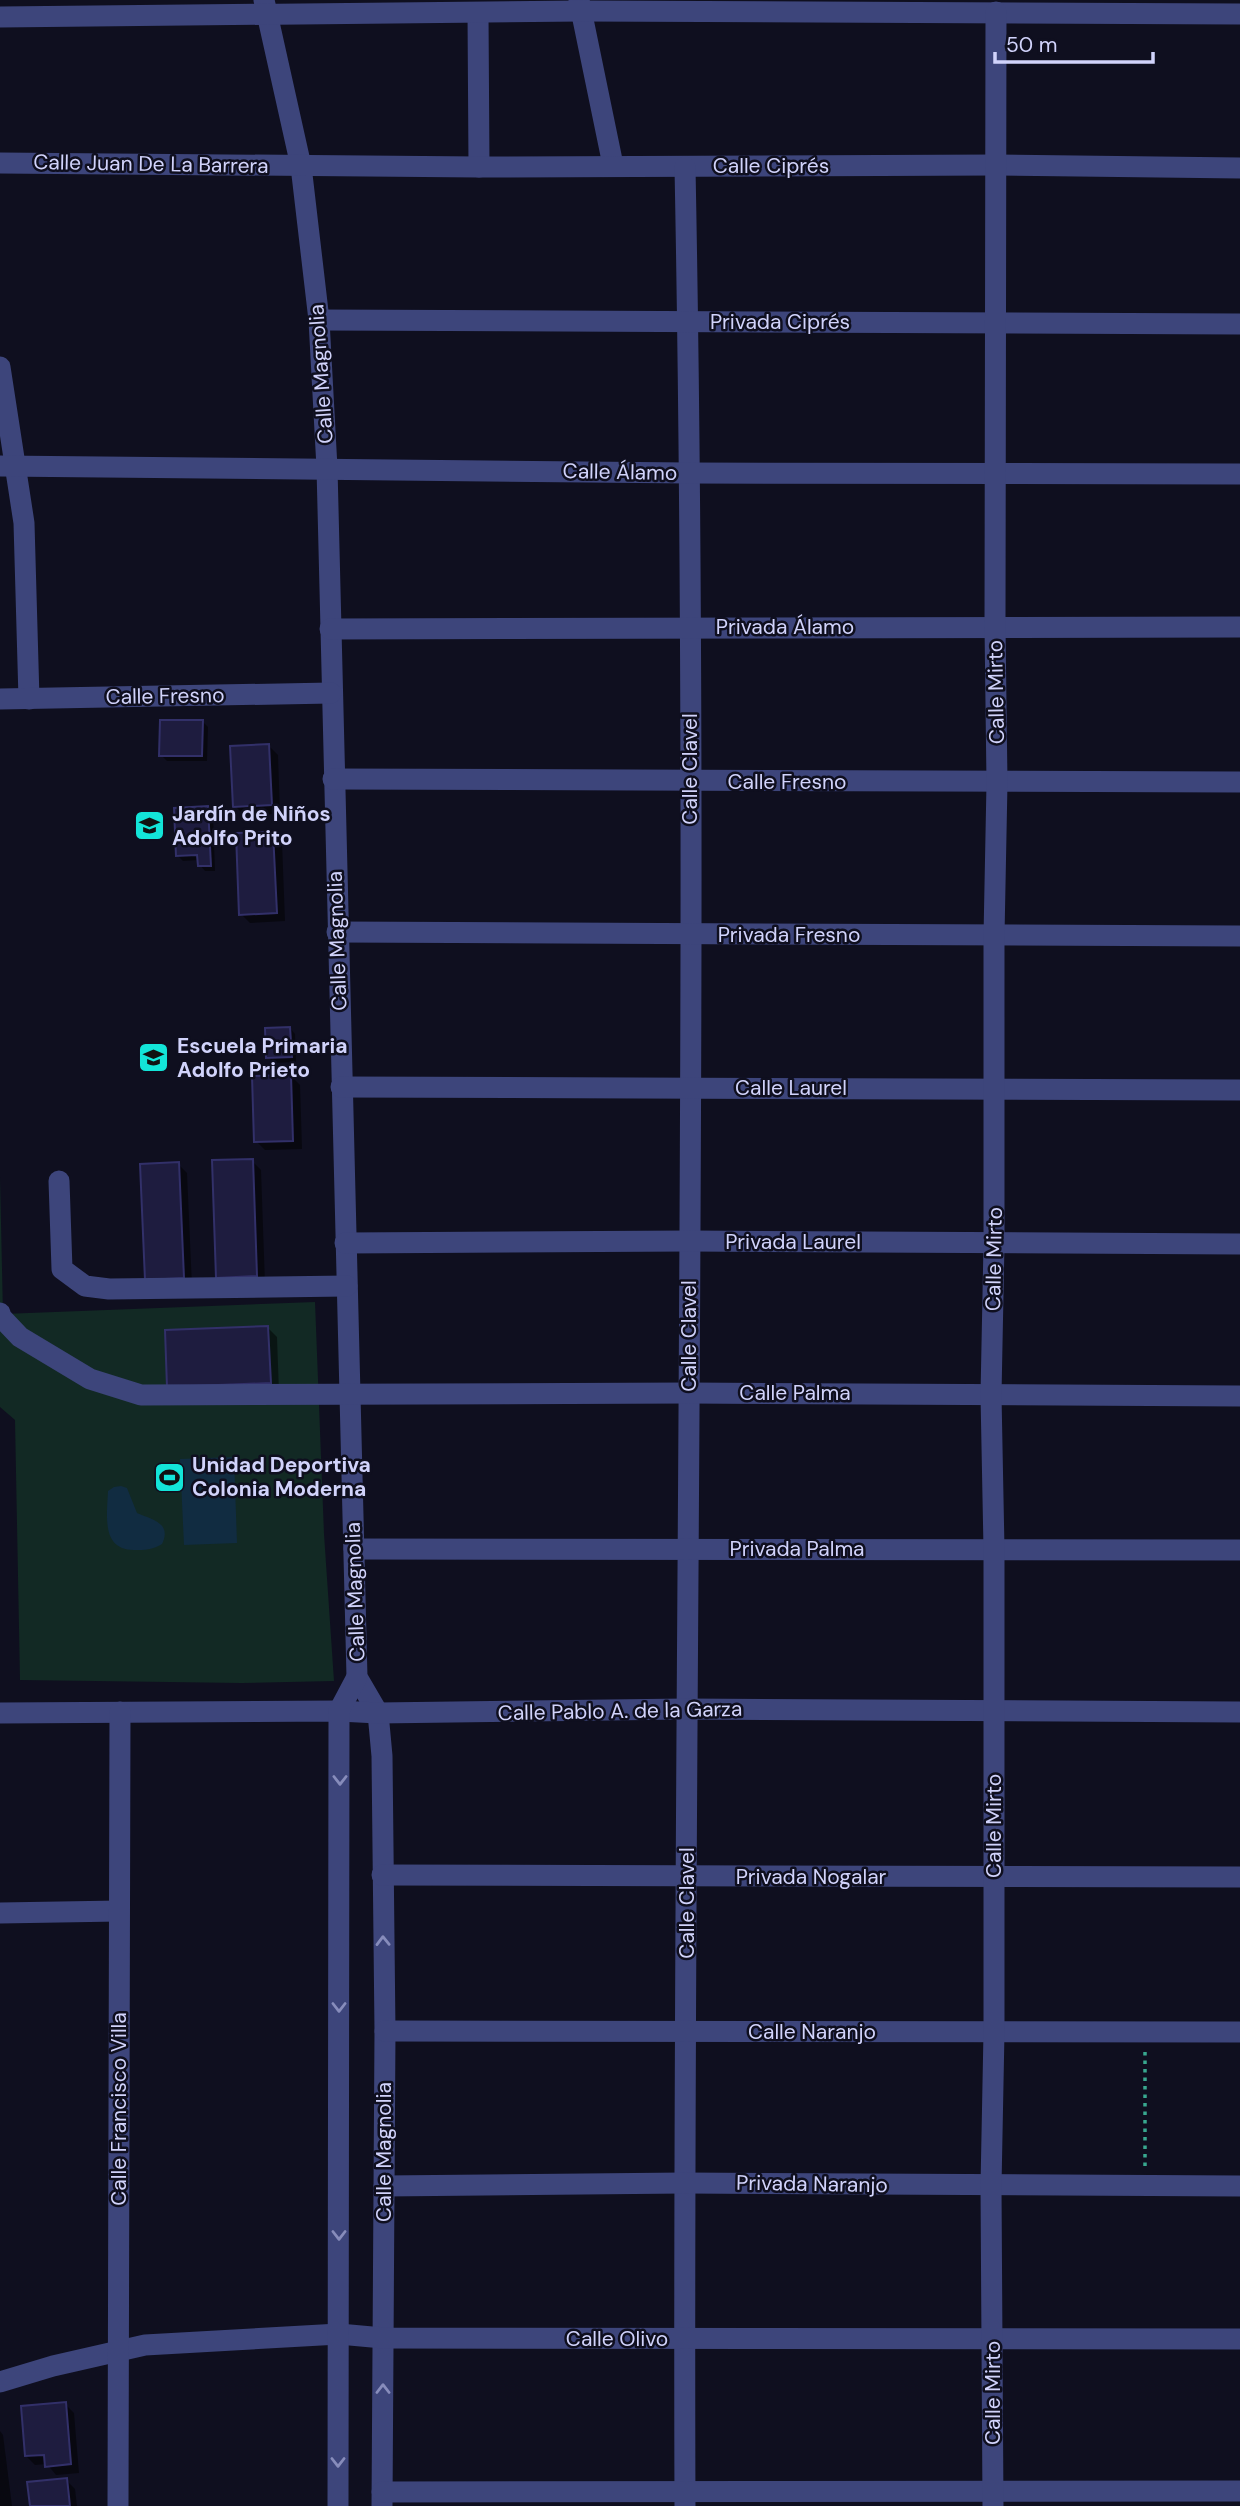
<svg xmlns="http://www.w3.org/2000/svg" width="1240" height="2506" font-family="'DM Sans',sans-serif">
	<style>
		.green { fill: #122924 }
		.water { fill: #112c41 }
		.shadow { fill: #0007 }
		.building { fill: #1e1c3f; stroke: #323069; stroke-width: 2 }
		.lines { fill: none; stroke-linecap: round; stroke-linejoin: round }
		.path { stroke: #38a88f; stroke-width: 3.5; stroke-dasharray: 3.5 5; stroke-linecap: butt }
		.minor { stroke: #3d457b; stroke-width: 21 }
		.oneway { stroke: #878cbb }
		.labels { text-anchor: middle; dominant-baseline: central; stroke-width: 5; stroke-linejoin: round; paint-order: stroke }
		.street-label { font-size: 21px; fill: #d1d3fb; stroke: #0f0f1f }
		.poi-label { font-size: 21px; font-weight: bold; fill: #d1d3fb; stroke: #0f0f1f; text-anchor: start }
	</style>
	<rect width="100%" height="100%" fill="#0f0f1f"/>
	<path class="green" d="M0,1177L3,1314L315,1302L324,1534L334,1681L242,1683L20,1680L15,1420L0,1407Z"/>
	<g class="water">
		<path d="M234,1457L237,1543L184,1545L180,1459Z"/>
		<path d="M121,1486L127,1488L137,1513C153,1520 172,1523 162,1544C152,1550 145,1550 134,1550C101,1550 107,1515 108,1491L114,1487Z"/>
	</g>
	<g class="shadow">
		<path d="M202,721L208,727L207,761H167L161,755Z"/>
		<path d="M269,746L278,755L280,814L244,815L235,806Z"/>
		<path d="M207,808L213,814L215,871H205L200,865L199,860L183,861L177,855Z"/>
		<path d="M273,833L282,842L285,921L250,923L241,914Z"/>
		<path d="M290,1028L295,1034L296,1062L274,1063L268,1057Z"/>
		<path d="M291,1076L300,1085L302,1149L265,1150L256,1141Z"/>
		<path d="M252,1161L261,1170L265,1284L227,1286Z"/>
		<path d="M178,1164L187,1173L192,1286L156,1288Z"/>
		<path d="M268,1328L277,1337L279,1392L169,1386Z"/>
		<path d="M65,2404L74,2413L79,2473L56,2475L47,2464L35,2465L26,2456Z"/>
		<path d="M0,2431L3,2435L12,2506H0Z"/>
		<path d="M66,2480L75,2489L77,2506H31Z"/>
	</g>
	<g class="building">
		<path d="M160,720H203L202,756H159Z"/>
		<path d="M269,744L272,805L233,807L230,746Z"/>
		<path d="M208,806L211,866H198L197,855L176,856L174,808Z"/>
		<path d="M273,832L277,913L239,915L236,833Z"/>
		<path d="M290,1027L292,1057L266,1058L265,1028Z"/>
		<path d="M291,1075L293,1141L254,1142L252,1076Z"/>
		<path d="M253,1159L257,1276L216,1278L212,1160Z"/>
		<path d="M179,1162L184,1278L145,1280L140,1164Z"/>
		<path d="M268,1326L271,1383L167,1387L165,1330Z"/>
		<path d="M66,2402L71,2464L45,2467L44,2455L25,2456L21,2406Z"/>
		<path d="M67,2478L70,2506H30L27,2482Z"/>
	</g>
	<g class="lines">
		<path class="path" d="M1145,2166V2052"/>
		<g class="minor">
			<path d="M264,0L301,166L319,320L327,468L357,1677L378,1713L382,1756L385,2031L382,2506"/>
			<path d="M579,0L613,165"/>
			<path d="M478,13L479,167"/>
			<path d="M0,17L581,11L1240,14"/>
			<path d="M0,163L479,167L997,165L1240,168"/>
			<path d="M685,167C700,946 682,1726 685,2506"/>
			<path d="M319,320L1240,324"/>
			<path d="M0,367L24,523L29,699"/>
			<path d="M0,466L689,473L1240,474"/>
			<path d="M330,629L1240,627"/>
			<path d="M0,699L331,693"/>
			<path d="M333,779L1240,782"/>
			<path d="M337,932L1240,936"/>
			<path d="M341,1087L1240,1090"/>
			<path d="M59,1181L62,1269L85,1286L109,1289L347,1286"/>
			<path d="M345,1243L690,1241L1240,1244"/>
			<path d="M0,1313L1,1317L20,1337L90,1379L141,1395L689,1393L1240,1396"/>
			<path d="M354,1549L1240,1550"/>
			<path d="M0,1713L339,1711L378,1713L686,1709L1240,1712"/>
			<path d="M382,1875L1240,1877"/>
			<path d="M0,1913L119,1911"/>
			<path d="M385,2031L1240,2032"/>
			<path d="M384,2186L684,2183L1240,2186"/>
			<path d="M0,2382L53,2366L145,2345L339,2334L383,2338L1240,2339"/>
			<path d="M382,2492L1240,2491"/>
			<path d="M118,2506L120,1712"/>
			<path d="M338,2506L339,1711L357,1677"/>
			<path d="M993,2506L991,2186L994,2032V1549L991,1395L994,1244V936L997,783L995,626L996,12"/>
		</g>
	</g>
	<defs><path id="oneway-chevron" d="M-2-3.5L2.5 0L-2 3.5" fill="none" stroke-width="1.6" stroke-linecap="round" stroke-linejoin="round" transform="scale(1.75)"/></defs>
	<g class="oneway">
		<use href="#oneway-chevron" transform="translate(340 1780) rotate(90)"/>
		<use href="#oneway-chevron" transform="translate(383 1941) rotate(-91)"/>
		<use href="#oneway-chevron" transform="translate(339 2007) rotate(90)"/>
		<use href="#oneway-chevron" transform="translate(339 2235) rotate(90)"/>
		<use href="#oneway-chevron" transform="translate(383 2389) rotate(-90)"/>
		<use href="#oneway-chevron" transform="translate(338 2462) rotate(90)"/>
	</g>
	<defs>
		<symbol id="school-square" viewBox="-11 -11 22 22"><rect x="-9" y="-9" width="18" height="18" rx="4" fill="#13e5d8" stroke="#0f0f1f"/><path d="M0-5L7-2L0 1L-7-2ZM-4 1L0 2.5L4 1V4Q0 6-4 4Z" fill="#111"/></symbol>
		<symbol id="stadium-square" viewBox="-11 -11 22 22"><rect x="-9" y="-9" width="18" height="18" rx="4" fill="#13e5d8" stroke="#0f0f1f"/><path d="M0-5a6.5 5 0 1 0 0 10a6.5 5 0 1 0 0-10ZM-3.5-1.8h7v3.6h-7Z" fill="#111"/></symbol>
	</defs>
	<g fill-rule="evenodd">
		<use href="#school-square" x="132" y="808" width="35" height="35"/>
		<use href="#school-square" x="136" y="1040" width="35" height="35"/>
		<use href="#stadium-square" x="152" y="1460" width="35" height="35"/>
	</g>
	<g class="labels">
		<g class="street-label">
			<text transform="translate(151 164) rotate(1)">Calle Juan De La Barrera</text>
			<text x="771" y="166">Calle Ciprés</text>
			<text x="780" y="322">Privada Ciprés</text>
			<text transform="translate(321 374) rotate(-94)">Calle Magnolia</text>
			<text transform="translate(620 472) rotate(1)">Calle Álamo</text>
			<text x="785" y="627">Privada Álamo</text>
			<text transform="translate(996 692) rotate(-91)">Calle Mirto</text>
			<text transform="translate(165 696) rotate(-1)">Calle Fresno</text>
			<text transform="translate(690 769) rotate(-90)">Calle Clavel</text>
			<text x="787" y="782">Calle Fresno</text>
			<text x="789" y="935">Privada Fresno</text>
			<text transform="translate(337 941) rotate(-92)">Calle Magnolia</text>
			<text x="791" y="1088">Calle Laurel</text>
			<text x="793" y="1242">Privada Laurel</text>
			<text transform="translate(994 1259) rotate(-89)">Calle Mirto</text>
			<text transform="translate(689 1336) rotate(-90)">Calle Clavel</text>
			<text x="795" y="1393">Calle Palma</text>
			<text x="797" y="1549">Privada Palma</text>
			<text transform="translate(355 1592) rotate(-92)">Calle Magnolia</text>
			<text transform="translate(620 1711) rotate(-1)">Calle Pablo A. de la Garza</text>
			<text transform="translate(994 1826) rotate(-90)">Calle Mirto</text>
			<text x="811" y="1877">Privada Nogalar</text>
			<text transform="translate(687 1903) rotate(-90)">Calle Clavel</text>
			<text x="812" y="2032">Calle Naranjo</text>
			<text transform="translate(119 2109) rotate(-90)">Calle Francisco Villa</text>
			<text transform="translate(384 2152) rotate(-90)">Calle Magnolia</text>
			<text transform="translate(812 2184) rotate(1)">Privada Naranjo</text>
			<text x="617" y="2339">Calle Olivo</text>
			<text transform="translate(993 2393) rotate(-90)">Calle Mirto</text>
		</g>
		<g class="poi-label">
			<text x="172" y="814">Jardín de Niños<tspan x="172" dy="24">Adolfo Prito</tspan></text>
			<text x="177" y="1046">Escuela Primaria<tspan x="177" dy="24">Adolfo Prieto</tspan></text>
			<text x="192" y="1465">Unidad Deportiva<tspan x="192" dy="24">Colonia Moderna</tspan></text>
		</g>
	</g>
	<path d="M995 52v10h158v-10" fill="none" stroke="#d1d3fb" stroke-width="3.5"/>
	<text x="1006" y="52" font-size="21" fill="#d1d3fb" stroke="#0f0f1f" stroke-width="5" paint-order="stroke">50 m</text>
</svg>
